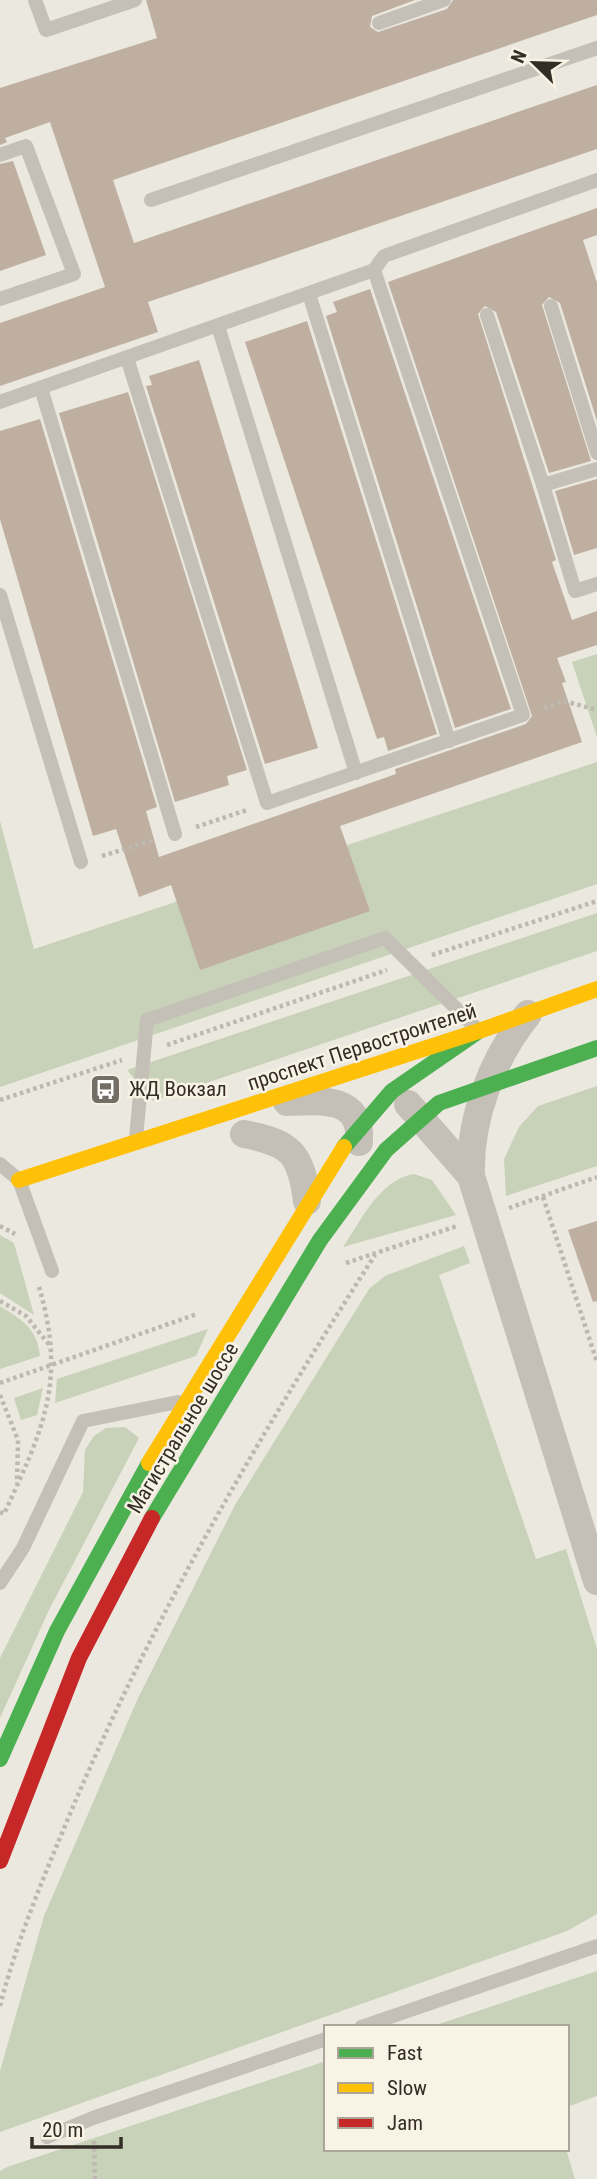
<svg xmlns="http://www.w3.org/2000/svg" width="597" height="2179" font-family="'Roboto Condensed',sans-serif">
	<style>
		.green { fill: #c8d2b8 }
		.building { fill: #bfafa0 }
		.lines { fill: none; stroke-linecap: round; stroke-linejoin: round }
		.path { stroke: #bdb8b0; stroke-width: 4.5; stroke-dasharray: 3.5 3.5; stroke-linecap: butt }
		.lane { stroke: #c4c0b8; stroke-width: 14 }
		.street { stroke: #c4c0b8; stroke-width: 28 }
		.fast { stroke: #4caf50; stroke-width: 16 }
		.slow { stroke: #ffc107; stroke-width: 16 }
		.jam { stroke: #c62828; stroke-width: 16 }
		.labels { text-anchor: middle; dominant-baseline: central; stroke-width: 5; stroke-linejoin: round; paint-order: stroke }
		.street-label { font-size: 21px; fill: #342d26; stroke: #f9f3e5 }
		.poi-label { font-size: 21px; fill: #342d26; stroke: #f9f3e5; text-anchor: start }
	</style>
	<rect width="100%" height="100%" fill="#ebe8df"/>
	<g class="green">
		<path d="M597,654V737L572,662Z"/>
		<path d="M597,762V884L0,1087V821L34,949Z"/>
		<path d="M597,913V951L153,1101L127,1070Z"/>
		<path d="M597,1086V1166L506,1196L504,1159L519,1127L538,1106Z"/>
		<path d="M414,1174L432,1180L456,1215L343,1247C361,1221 379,1180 414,1174Z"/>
		<path d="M0,1235L14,1243L34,1315L0,1293Z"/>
		<path d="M464,1246L470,1263L439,1275L536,1559L566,1549L597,1649V1914L567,1931L0,2132V2071L44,1916L138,1698L235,1505L369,1289L385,1276Z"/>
		<path d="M0,1306C21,1319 38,1329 40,1356L0,1369Z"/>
		<path d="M208,1329L196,1356L55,1403L57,1379Z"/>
		<path d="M43,1388L37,1415L21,1420L14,1398Z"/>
		<path d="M125,1427L139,1438L49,1610L0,1718V1658L83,1492L85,1450L94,1436L106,1428Z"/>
		<path d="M597,1971V2096L567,2107V2027H430Z"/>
		<path d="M326,2061V2149H566L575,2179H0V2171L7,2167Z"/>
	</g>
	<g class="building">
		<path d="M146,0H415L372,16L370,27L378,32L447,9L453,0H597V15L113,180L134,243L597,85V149L148,302L158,332L0,386V323L105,287L50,122L5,138L7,142L0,145V88L157,38Z"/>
		<path d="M13,161L46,255L0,271V164Z"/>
		<path d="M597,208V235L583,240L597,283V421L560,303L549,297L542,305L591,461L549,473L496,312L485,306L478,314L556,560L552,562L572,620L597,611V645L557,658L566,682L562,683L582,742L340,826L370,911L200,970L171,885L139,897L116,829L93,836L0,519V431L40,419L157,807L146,811L159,857L396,774L395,769L526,724L532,716L388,282Z"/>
		<path d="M370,289L511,709L455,728L326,316L337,312L333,302Z"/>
		<path d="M307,321L437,734L388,751L384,737L377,739L245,342Z"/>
		<path d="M199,360L318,748L265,764L146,386L152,385L149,376Z"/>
		<path d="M128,392L247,770L227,776L229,785L175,802L59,413Z"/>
		<path d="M597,479V548L574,555L555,491Z"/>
		<path d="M597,1221V1301L593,1302L568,1230Z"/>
	</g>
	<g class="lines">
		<g class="path">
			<path d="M544,708L564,701L597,710"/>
			<path d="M196,827L247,810"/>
			<path d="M102,856L154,840"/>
			<path d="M432,955L597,901"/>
			<path d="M167,1045L387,970"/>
			<path d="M0,1100L122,1060"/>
			<path d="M543,1197L597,1362"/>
			<path d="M509,1208L597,1177"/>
			<path d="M0,1226L15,1234"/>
			<path d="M346,1263L457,1226"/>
			<path d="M0,1301L26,1316L51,1347"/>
			<path d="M0,1383L197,1314"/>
			<path d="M0,1395L18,1440L17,1483"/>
			<path d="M0,1512L4,1514C43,1429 67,1382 39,1287"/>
			<path d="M0,2006C18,1936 47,1869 75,1802C157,1610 262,1431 375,1255"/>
			<path d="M94,2141L95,2179"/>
		</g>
		<g class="lane">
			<path d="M35,0L46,30L135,0"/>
			<path d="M379,23L444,0"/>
			<path d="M0,155L26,146L74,274L0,299"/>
			<path d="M151,200L597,48"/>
			<path d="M309,294L449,741"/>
			<path d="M551,306L597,453"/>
			<path d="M487,315L543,485"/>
			<path d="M218,326L356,773"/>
			<path d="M127,358L267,803L523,715L374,270"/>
			<path d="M41,388L175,834"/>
			<path d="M0,402L374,270L384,256L597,180"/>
			<path d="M597,469L543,485L575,591L597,584"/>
			<path d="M0,595L81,862"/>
			<path d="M136,1138L147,1020L385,938L476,1028"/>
			<path d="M0,1164L19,1180L52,1271"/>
			<path d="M0,1583L23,1548L83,1421L178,1402"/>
			<path d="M361,2027L597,1946"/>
			<path d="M47,2137L93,2118L326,2039"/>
		</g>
		<g class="street">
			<path d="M528,1014C492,1059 469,1119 471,1176L597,1581"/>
			<path d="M287,1102C319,1100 363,1096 359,1142"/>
			<path d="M408,1104L471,1176"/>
			<path d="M244,1134C291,1143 301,1153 307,1201"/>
		</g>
		<g class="fast">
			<path d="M344,1147L392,1091L479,1031"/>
			<path d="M152,1518L320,1240L386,1150L439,1103L597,1048"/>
			<path d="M0,1759L57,1631L149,1463"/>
		</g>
		<g class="slow">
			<path d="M19,1180L479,1031L597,989"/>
			<path d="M149,1463L344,1147"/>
		</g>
		<path class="jam" d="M0,1861L79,1658L152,1518"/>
	</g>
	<defs>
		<symbol id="bus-square" viewBox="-11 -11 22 22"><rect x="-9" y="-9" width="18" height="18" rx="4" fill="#746e67" stroke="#f9f3e5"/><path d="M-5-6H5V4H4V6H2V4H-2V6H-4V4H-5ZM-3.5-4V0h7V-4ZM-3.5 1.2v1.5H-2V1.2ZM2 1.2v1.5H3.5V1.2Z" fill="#fff"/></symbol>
	</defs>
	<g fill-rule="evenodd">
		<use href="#bus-square" x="88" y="1072" width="35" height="35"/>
	</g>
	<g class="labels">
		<g class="street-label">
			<text transform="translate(362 1047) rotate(-18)">проспект Первостроителей</text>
			<text transform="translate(183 1428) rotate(-59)">Магистральное шоссе</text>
		</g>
		<g class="poi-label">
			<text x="129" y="1089">ЖД Вокзал</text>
		</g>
	</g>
	<rect x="324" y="2025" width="245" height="126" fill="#f9f3e5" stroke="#aaa499" stroke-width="2"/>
	<rect x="338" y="2048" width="35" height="10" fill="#4caf50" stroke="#aaa499" stroke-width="2"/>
	<text x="387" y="2060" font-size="21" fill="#342d26">Fast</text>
	<rect x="338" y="2083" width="35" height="10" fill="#ffc107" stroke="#aaa499" stroke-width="2"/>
	<text x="387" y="2095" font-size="21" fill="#342d26">Slow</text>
	<rect x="338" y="2118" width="35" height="10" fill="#c62828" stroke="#aaa499" stroke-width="2"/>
	<text x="387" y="2130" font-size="21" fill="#342d26">Jam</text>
	<g transform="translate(534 63) rotate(293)" stroke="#f9f3e5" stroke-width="5" paint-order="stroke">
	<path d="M0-5L12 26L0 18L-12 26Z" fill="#342d26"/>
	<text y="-10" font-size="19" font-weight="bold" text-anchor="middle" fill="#342d26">N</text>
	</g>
	<path d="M32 2137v10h89v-10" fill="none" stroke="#342d26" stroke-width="3.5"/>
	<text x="42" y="2137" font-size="21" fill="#342d26" stroke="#f9f3e5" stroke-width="5" paint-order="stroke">20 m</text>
</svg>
